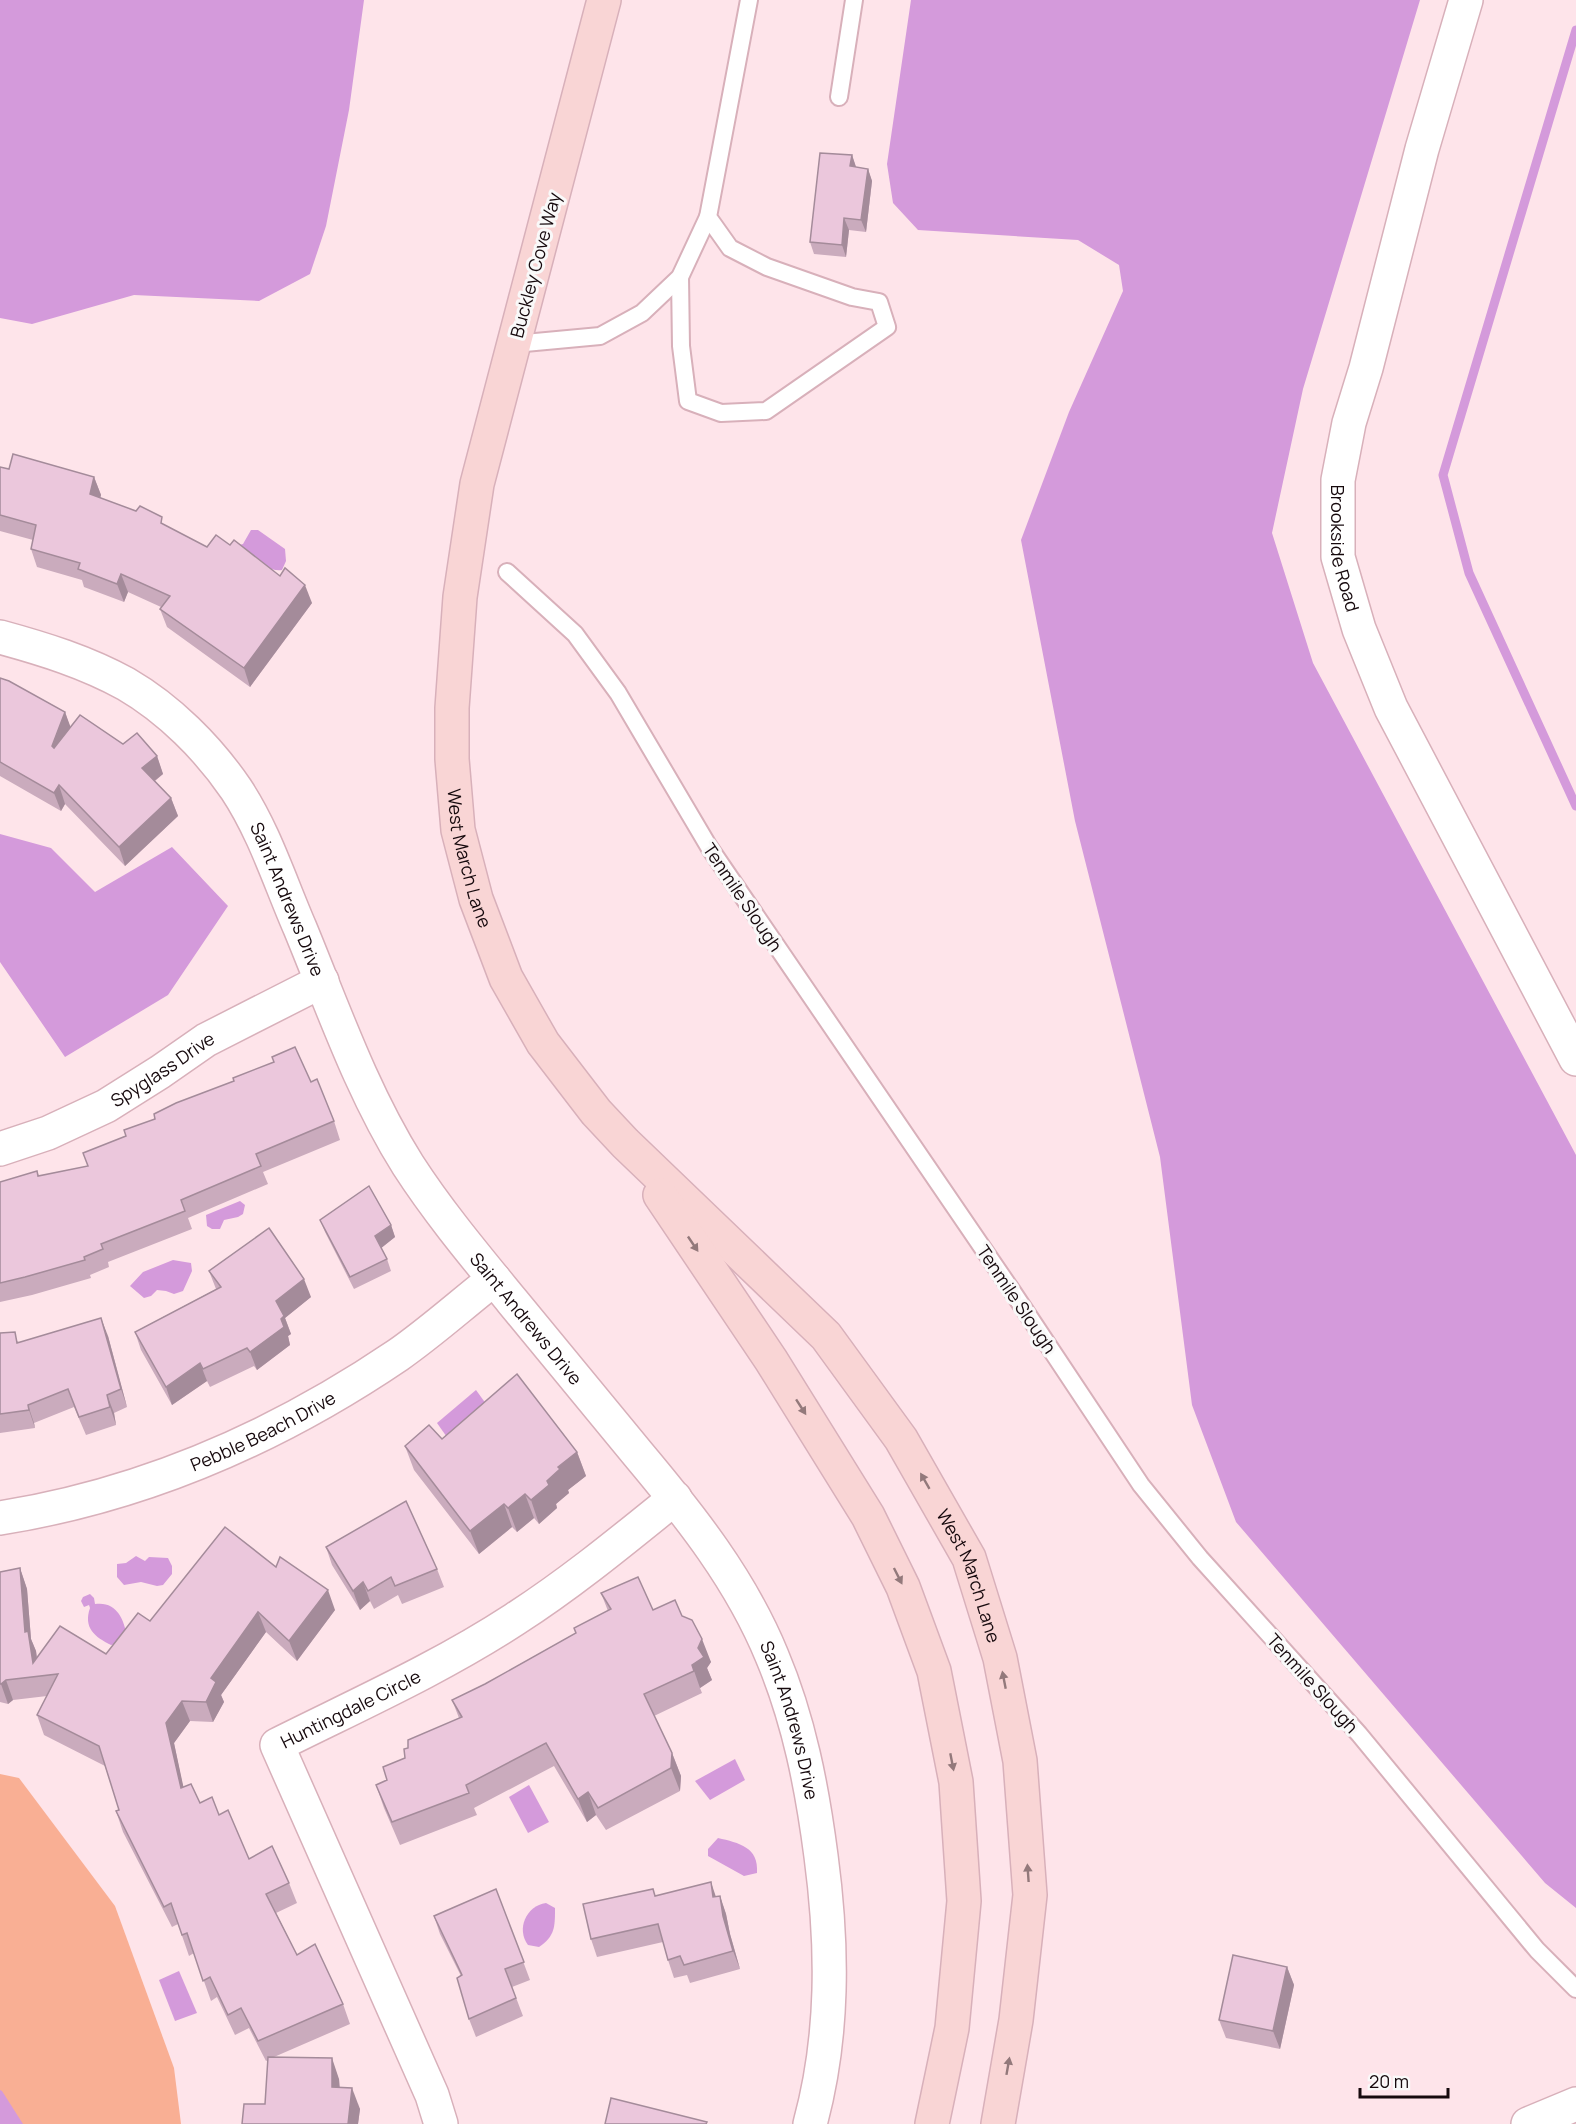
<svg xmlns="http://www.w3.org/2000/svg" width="1576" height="2124" font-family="Manrope,sans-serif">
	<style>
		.green { fill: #f9af94 }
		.water { fill: #d49adb }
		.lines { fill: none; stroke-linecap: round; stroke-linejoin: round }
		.stream { stroke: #d49adb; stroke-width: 9 }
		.lane-casing { stroke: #d8b0ba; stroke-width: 20 }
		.street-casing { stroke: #d8b0ba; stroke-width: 36 }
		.secondary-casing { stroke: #d8b0ba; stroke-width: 36 }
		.lane { stroke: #fff; stroke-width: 16 }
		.street { stroke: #fff; stroke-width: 33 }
		.secondary { stroke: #f9d5d5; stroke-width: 33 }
		.wall { fill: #caabbd }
		.shaded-wall { fill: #a48b9a }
		.building { fill: #ebc7dc; stroke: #a48b9a; stroke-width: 1.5 }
		.oneway { fill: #93797b }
		.labels { text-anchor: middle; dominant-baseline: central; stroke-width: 6; stroke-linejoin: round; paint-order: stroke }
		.street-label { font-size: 18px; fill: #16090d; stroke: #f9f9f9 }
	</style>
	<rect width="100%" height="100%" fill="#fee4ea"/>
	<path class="green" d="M0,1774L19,1778L115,1906L174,2068L181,2124H0Z"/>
	<g class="water">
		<path d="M0,0H364L349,110L326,226L310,274L259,301L134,295L32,324L0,318Z"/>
		<path d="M911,0H1420L1303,389L1272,533L1313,663L1576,1155V1908L1545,1883L1236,1522L1192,1405L1160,1157L1075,821L1021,540L1069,412L1123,291L1119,265L1078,240L918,230L893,203L887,164Z"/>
		<path d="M251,530H258L285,549L286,561L282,570C264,572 250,556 236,546L243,544Z"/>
		<path d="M0,834L51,848L95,892L172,847L228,906L168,995L65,1057L0,962Z"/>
		<path d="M240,1201L245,1205L243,1214L238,1217L224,1220L220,1229H212L207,1226L206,1215Z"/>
		<path d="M173,1260L191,1263L192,1271L183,1291L174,1294L166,1291L157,1290L151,1296L144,1298L130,1286L143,1272Z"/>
		<path d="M476,1390L489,1408L449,1440L437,1423Z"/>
		<path d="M136,1556L145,1561L149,1557L168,1558L172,1566V1574L163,1585L157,1586L141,1582L124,1585L117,1577V1564L126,1563Z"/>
		<path d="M90,1594L94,1598L95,1604C116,1601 124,1618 127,1637L117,1644L111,1645C95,1637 83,1628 90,1608L89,1605L84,1607L81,1601L83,1597Z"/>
		<path d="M735,1759L745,1780L710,1800L695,1781Z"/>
		<path d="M529,1785L549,1822L528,1833L509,1797Z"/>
		<path d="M718,1838C739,1843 759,1847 757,1873L744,1876L708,1856V1849Z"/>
		<path d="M546,1903L555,1908C555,1927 555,1936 539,1947L528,1945C516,1929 526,1906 546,1903Z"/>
		<path d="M179,1971L197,2013L175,2021L159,1980Z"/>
		<path d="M0,2090L2,2091L23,2124H0Z"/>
	</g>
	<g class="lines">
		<path class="stream" d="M1576,30L1443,475L1469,573L1576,806"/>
		<defs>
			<g id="lane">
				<path d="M839,97L854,0"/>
				<path d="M680,277L681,346L688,401L721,413L766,411L887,327L879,302L852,297L767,267L730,248L708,217L749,0"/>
				<path d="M514,344L600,336L642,313L680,277L708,217"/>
				<path d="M507,572L575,634L618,693L709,847L1012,1291L1141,1485L1200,1558L1359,1734L1537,1950L1576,1989"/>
			</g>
			<g id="street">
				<path id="s1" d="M1466,0L1422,149L1366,368L1349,423L1338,480V557L1359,629L1391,708L1576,1059"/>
				<path id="s2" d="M0,637C44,649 86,662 126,684C169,709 208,748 236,789C264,831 280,882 300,928C333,1008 362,1092 408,1165C439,1213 476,1257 512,1301C554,1352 596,1403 638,1454C690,1516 741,1580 772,1656C799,1720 812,1787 821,1856C833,1946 834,2036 810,2124"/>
				<path id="s3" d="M0,1149L48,1133L106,1106L160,1072L206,1040L322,981"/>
				<path id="s4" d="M0,1518C144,1495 277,1437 398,1355C431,1332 462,1304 494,1279"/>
				<path id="s5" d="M441,2124L432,2095L277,1745C357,1705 440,1668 515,1619C571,1583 623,1540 675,1498"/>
				<path d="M1528,2124L1576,2104"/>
			</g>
			<g id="secondary">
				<path id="s6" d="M604,0L477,484L460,597L452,708V759L458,830L476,899L506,978L543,1043L596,1112L625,1143L826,1336L901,1439L969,1558L1000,1658L1020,1761L1030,1895L1016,2020L998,2124"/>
				<path d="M660,1195L771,1360L868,1516L903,1587L934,1671L956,1782L964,1901L952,2028L932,2124"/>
			</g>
		</defs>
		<use href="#lane" class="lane-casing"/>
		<use href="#street" class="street-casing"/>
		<use href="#secondary" class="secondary-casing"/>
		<use href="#lane" class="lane"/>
		<use href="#street" class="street"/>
		<use href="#secondary" class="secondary"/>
	</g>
	<g class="wall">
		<path d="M852,155L856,167L868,169L872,181L866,232L849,230L846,257L814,254L810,242Z"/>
		<path d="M0,467L9,469L94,477L101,495L100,498L165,525L312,603L250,687L167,627L160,609L161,607L128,592L124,602L84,587L82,580L37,567L31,549L33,540L0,531Z"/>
		<path d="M0,678L65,712L70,727L157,756L163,774L155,781L171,798L178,816L125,866L65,804L61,811L0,776Z"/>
		<path d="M311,1082L334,1121L340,1140L263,1172L268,1184L188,1218L192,1229L108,1262L109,1267L90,1275L91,1278L32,1295L0,1302V1182L37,1171L39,1176L88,1166Z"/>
		<path d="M320,1220L391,1225L395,1237L381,1248L387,1259L391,1271L354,1289L325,1232Z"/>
		<path d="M209,1271L311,1297L285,1318L291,1334L288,1336L290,1345L257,1370L254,1366L210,1387L207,1381L172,1405L141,1350L135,1332L216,1289Z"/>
		<path d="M0,1333L19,1342L108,1336L127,1407L114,1413L116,1425L86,1435L74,1407L34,1423L35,1428L0,1433Z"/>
		<path d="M442,1439L577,1452L586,1476L568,1490L569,1493L556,1504L557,1508L539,1524L534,1518L517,1532L512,1527L479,1554L414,1470L405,1446Z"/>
		<path d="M326,1547L437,1569L444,1587L402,1604L398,1595L374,1609L370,1601L360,1610L332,1565Z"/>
		<path d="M276,1567L335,1610L297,1661L266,1632L221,1695L224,1702L213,1722L190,1721L174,1743L183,1787L200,1803L219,1815L249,1859L289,1883L297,1903L276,1913L297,1955L343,2004L350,2024L274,2057L339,2079L340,2087L360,2109L358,2124H242L265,2104L268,2060L266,2061L249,2028L235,2035L217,1997L211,2001L194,1953L189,1956L178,1924L172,1927L123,1832L116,1811L119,1810L105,1766L44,1735L37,1715L47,1696L13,1700L8,1704L0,1702V1572L20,1568L27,1589L31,1639L36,1651L37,1658L106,1654L150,1621Z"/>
		<path d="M601,1593L653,1610L682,1616L711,1662L707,1668L712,1680L700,1688L702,1693L654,1716L672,1753L681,1776L680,1791L606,1830L596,1815L587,1822L554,1766L474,1808L477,1815L400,1845L384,1808L376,1785L387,1780L405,1758L408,1748L459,1718L452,1700L485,1684L576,1633L608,1611Z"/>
		<path d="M496,1889L530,1980L512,1987L523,2016L476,2037L469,2019L461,1976L440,1934L434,1916Z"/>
		<path d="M655,1896H720L726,1914L730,1934L740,1969L690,1983L687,1975L674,1978L668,1960L663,1942L597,1957L591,1939Z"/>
		<path d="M1287,1967L1294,1985L1280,2049L1226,2038L1219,2020Z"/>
	</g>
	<g class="shaded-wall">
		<path d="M852,155L856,167L850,166Z"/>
		<path d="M868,169L872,181L866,232L861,220Z"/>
		<path d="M844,218L849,230L846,257L842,245Z"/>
		<path d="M94,477L101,495L96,512L90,494Z"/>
		<path d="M121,574L128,592L124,602L117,584Z"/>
		<path d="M305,585L312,603L250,687L244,668Z"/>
		<path d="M65,712L72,731L58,764L52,746Z"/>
		<path d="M157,756L163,774L148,786L142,768Z"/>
		<path d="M59,785L65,804L61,811L54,793Z"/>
		<path d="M171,798L178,816L125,866L119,847Z"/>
		<path d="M391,1225L395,1237L380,1249L375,1236Z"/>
		<path d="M304,1279L311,1297L285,1318L291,1334L288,1336L290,1345L257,1370L250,1352L281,1319L276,1301Z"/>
		<path d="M101,1318L108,1336L127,1407L121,1389Z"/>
		<path d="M200,1363L207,1381L172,1405L166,1387Z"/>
		<path d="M107,1395L114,1413L116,1425L110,1407Z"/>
		<path d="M28,1405L34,1423L35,1428L29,1410Z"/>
		<path d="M577,1452L586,1476L568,1490L569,1493L556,1504L557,1508L539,1524L531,1500L558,1467Z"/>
		<path d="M525,1494L534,1518L517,1532L508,1508Z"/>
		<path d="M504,1504L512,1527L479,1554L470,1531Z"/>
		<path d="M20,1568L27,1589L31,1639L36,1651L39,1676L33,1663L25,1632Z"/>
		<path d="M363,1582L370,1601L360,1610L353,1591Z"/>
		<path d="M328,1590L335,1610L297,1661L289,1641Z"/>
		<path d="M258,1612L266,1632L221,1695L224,1702L213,1722L206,1702L211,1678Z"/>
		<path d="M702,1639L711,1662L707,1668L712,1680L700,1688L692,1665Z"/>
		<path d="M6,1680L13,1700L8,1704L1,1684Z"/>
		<path d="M182,1701L190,1721L174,1743L188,1808L181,1788L166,1723Z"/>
		<path d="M672,1753L681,1776L680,1791L671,1768Z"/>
		<path d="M588,1792L596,1815L587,1822L578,1799Z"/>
		<path d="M711,1882L717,1900L713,1897Z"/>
		<path d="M720,1896L726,1914L730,1934L740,1969L733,1951L723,1916Z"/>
		<path d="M1287,1967L1294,1985L1280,2049L1273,2031Z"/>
		<path d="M332,2058L339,2079L340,2108L332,2087Z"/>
		<path d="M352,2088L360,2109L358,2124H348Z"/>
	</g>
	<g class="building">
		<path d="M820,153L852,155L850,166L868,169L861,220L844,218L842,245L810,242Z"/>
		<path d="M13,454L94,477L90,494L136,511L140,506L162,517L161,523L207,547L216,535L230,545L234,540L280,576L285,568L305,585L244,668L160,609L170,596L121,574L117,584L78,569L80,563L31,549L36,525L0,515V467L9,469Z"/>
		<path d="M0,678L9,681L65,712L52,746L54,748L80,715L123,744L137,733L157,756L142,768L171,798L119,847L59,785L54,793L0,762Z"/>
		<path d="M295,1047L311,1082L317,1079L334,1121L256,1154L261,1166L181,1200L185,1211L101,1244L103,1249L84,1257L85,1260L25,1277L0,1283V1182L37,1171L38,1176L88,1166L83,1153L126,1136L124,1130L155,1119L154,1114L176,1103L234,1081L233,1078L274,1062L272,1057Z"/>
		<path d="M369,1186L391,1225L375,1236L387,1259L350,1277L320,1220Z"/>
		<path d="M269,1228L304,1279L276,1301L284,1316L281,1319L284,1327L250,1352L247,1348L203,1369L200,1363L166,1387L135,1332L221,1287L209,1271Z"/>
		<path d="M101,1318L121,1389L107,1395L110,1407L79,1417L68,1389L28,1405L29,1410L0,1414V1333L15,1332L17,1343Z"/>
		<path d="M517,1374L577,1452L558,1467L560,1469L547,1481L549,1485L531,1500L525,1494L508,1508L504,1504L470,1531L405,1446L429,1425L442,1439Z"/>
		<path d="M406,1501L437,1569L395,1586L391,1577L368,1591L363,1582L353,1591L326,1547Z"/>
		<path d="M225,1527L276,1567L280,1557L328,1590L289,1641L258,1612L211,1678L216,1682L206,1702L182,1701L166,1723L181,1788L191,1784L200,1803L212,1797L219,1815L228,1810L249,1859L272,1846L289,1883L266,1894L297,1955L315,1944L343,2004L258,2041L241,2008L228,2015L210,1977L203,1981L187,1933L182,1935L171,1903L164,1907L116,1811L119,1810L99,1746L37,1715L58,1674L6,1680L1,1684H0V1572L20,1568L25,1632L28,1631L33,1663L60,1626L106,1654L138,1613L150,1621Z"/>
		<path d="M638,1577L653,1610L675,1600L682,1616L692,1620L702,1639L698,1648L704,1657L692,1665L694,1671L644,1694L672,1753L671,1768L598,1808L588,1792L578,1799L546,1743L466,1785L469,1793L392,1822L376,1785L387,1780L383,1767L405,1758L404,1749L408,1748V1740L462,1717L452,1700L485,1684L576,1633L574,1628L611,1609L601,1593Z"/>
		<path d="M711,1882L713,1897L720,1896L723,1916L733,1951L684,1965L680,1956L668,1960L658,1924L591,1939L583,1904L653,1889L655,1896Z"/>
		<path d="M496,1889L524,1962L505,1969L516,1998L469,2019L457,1978L462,1975L434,1916Z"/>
		<path d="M1233,1955L1287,1967L1273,2031L1219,2020Z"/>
		<path d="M268,2057L332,2058V2087L352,2088L348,2124H242L244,2104H265Z"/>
		<path d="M611,2098L707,2122L706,2124H605Z"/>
	</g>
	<defs><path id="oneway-solid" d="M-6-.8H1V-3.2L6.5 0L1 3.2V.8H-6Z" transform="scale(1.5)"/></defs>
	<g class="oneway">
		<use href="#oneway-solid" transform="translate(693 1244) rotate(56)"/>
		<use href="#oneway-solid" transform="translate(801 1407) rotate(57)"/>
		<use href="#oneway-solid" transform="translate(925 1481) rotate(-120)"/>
		<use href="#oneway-solid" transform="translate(898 1576) rotate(63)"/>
		<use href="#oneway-solid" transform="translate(1004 1680) rotate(-101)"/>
		<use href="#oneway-solid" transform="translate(952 1762) rotate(79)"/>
		<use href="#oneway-solid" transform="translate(1028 1873) rotate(-94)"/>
		<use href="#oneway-solid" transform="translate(1008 2066) rotate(-80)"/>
	</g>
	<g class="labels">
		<g class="street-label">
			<text transform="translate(535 265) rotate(-75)">Buckley Cove Way</text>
			<text stroke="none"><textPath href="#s1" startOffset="566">Brookside Road</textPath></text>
			<text stroke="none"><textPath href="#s6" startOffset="878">West March Lane</textPath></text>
			<text transform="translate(743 897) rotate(56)">Tenmile Slough</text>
			<text stroke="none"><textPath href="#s2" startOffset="410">Saint Andrews Drive</textPath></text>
			<text stroke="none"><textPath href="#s3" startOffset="182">Spyglass Drive</textPath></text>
			<text transform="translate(1017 1299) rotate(56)">Tenmile Slough</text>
			<text stroke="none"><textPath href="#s2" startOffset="896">Saint Andrews Drive</textPath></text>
			<text stroke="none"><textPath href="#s4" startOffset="278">Pebble Beach Drive</textPath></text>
			<text stroke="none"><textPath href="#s6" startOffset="1768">West March Lane</textPath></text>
			<text transform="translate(1313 1683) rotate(48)">Tenmile Slough</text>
			<text stroke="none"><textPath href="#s5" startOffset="495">Huntingdale Circle</textPath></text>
			<text stroke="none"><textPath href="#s2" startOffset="1382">Saint Andrews Drive</textPath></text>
		</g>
	</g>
	<path d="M1360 2088v9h88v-9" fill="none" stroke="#16090d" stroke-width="3"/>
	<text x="1369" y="2088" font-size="18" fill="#16090d" stroke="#f9f9f9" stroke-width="4.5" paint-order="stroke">20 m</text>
</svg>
